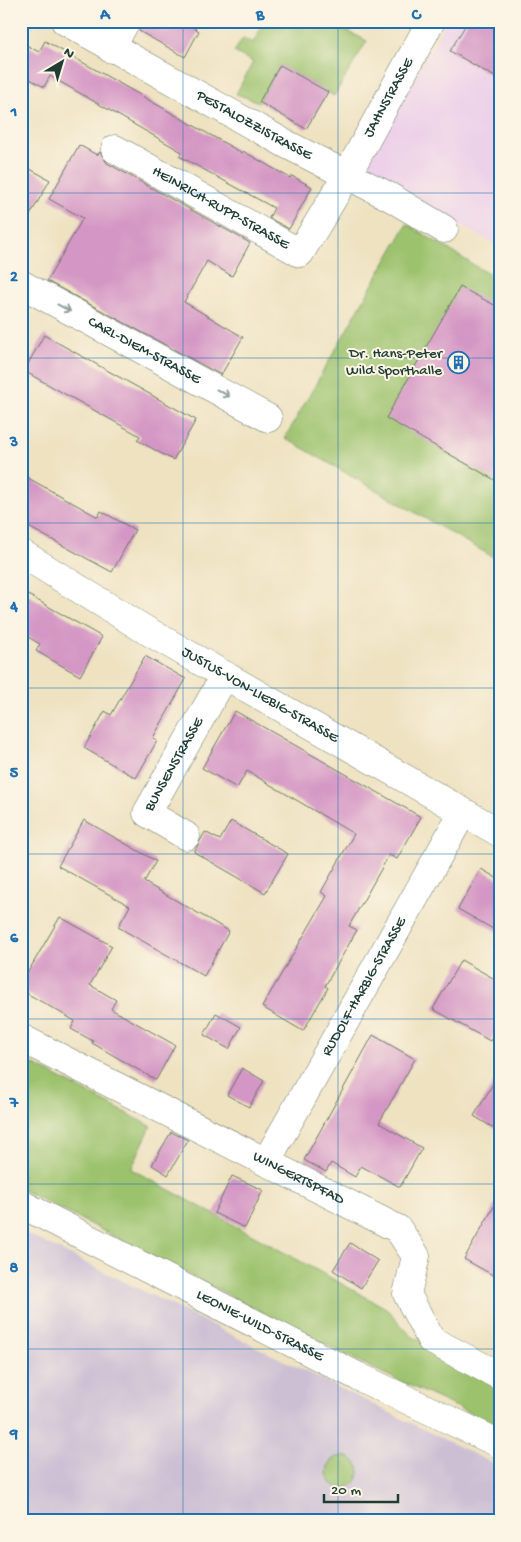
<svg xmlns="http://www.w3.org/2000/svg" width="521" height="1542" font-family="'Gochi Hand',sans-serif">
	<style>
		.built { fill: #edd1e9 }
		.industrial { fill: #ccbfd4 }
		.green { fill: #9cc26d; stroke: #5e8050 }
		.building { fill: #d496c4 }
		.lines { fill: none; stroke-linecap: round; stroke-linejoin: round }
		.minor-casing { stroke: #677765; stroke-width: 29 }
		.minor { stroke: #fff; stroke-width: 28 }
		.oneway { stroke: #8f9e9a }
		.grid { fill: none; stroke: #1f6fb2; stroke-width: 1; stroke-opacity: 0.55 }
		.labels { text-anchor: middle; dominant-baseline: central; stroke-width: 4; stroke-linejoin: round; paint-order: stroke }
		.street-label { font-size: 15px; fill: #1f3d34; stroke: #fcf5e5 }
		.poi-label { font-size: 15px; fill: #1f3d34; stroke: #fcf5e5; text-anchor: end }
		.neatline { fill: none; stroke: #1f6fb2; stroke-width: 2 }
		.grid-label { font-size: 16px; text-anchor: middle; font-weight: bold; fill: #1f6fb2 }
	</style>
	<rect width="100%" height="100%" fill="#fcf5e5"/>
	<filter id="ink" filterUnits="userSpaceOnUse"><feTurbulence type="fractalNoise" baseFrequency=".02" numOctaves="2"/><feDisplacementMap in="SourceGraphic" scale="10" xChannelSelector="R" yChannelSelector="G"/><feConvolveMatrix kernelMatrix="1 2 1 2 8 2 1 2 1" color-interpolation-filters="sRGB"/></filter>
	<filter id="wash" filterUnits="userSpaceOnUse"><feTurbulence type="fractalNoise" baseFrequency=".0096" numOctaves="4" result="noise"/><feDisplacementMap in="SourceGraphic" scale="20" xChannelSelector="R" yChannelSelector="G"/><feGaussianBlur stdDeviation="1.12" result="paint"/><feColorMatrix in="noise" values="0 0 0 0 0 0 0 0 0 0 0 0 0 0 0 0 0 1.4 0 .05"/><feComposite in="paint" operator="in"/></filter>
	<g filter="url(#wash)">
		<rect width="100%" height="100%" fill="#eee2c1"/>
		<path class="built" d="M446,21H500V247L363,172Z"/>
		<path class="industrial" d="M21,1231L500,1467V1521H21Z"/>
		<g class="green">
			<path d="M265,21H328L367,41L334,96L280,65L259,102L236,94L253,62L234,52L243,38L253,43Z"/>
			<path d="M407,224L500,281V561L285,438Z"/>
			<path d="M21,1058L151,1126L131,1169L386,1308L411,1336L500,1382V1427L374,1369L21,1189Z"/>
			<circle cx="343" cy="1472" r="16"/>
		</g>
		<g id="blocks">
			<g class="building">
				<path d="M142,21H182L199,31L185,57L139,31Z"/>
				<path d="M468,21H500V80L450,51Z"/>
				<path d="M45,41L242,153L243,151L290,178L292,176L312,187L289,229L269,218L274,208L179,156L182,152L50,76L44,87L21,74V42L39,52Z"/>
				<path d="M280,65L328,92L306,129L259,102Z"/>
				<path d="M79,145L97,155L100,152L107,163L250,243L232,276L207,261L184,302L243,337L221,375L47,281L83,218L49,199Z"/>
				<path d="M21,164L50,180L21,231Z"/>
				<path d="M460,287L500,308V483L386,418Z"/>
				<path d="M44,335L196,420L173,460L137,440L140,436L24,371Z"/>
				<path d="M21,474L98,517L101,511L135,530L112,572L21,523Z"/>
				<path d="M21,591L102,637L80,676L36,651L40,644L21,633Z"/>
				<path d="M145,656L186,679L153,738L157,741L136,778L84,748L105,711L111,715Z"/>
				<path d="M235,711L421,817L397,859L389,855L349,926L357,930L325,986L328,988L303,1031L262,1007L327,896L321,892L354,834L247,771L237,788L202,768Z"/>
				<path d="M84,820L156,861L144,882L229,931L204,976L118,927L130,906L58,866Z"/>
				<path d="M231,821L288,854L265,893L194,852L205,832L220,840Z"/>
				<path d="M481,869L500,880V933L458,909Z"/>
				<path d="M60,917L112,946L90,985L116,1000L111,1009L175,1045L156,1080L92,1043L93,1041L71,1029L75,1021L21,990V984Z"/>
				<path d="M461,960L500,982V1025L490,1041L433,1009Z"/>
				<path d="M216,1013L241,1027L229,1049L204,1035Z"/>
				<path d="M373,1035L415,1059L379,1123L422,1148L400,1187L361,1166L355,1177L331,1163L326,1172L304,1160Z"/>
				<path d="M242,1068L264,1081L249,1107L227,1095Z"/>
				<path d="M500,1072V1132L474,1116Z"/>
				<path d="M171,1132L188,1140L168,1175L152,1165Z"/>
				<path d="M232,1176L263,1190L245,1228L214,1213Z"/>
				<path d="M500,1196V1279L464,1259Z"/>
				<path d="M350,1243L378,1261L361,1288L333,1270Z"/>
			</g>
		</g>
	</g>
	<g filter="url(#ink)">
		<use href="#blocks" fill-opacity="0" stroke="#677765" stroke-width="1"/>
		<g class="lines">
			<defs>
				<g id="minor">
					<path id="s1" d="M65,21L286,144L390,197L444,229"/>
					<path d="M111,49L126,21"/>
					<path id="s2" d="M115,149L300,253L347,175L431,21"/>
					<path id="s3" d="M21,284L268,418"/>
					<path id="s4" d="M21,553L144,629L500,833"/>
					<path id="s5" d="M186,836L147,813L225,675"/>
					<path id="s6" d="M21,1038L398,1229L416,1256L407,1294L431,1340L500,1376"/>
					<path id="s7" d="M266,1162L463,812"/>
					<path id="s8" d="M21,1204L357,1376L500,1444"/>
				</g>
			</defs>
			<use href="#minor" class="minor-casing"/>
			<use href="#minor" class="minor"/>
		</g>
		<defs><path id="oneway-shaft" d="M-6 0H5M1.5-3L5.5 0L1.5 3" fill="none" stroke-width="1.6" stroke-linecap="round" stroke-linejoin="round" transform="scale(1.25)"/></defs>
		<g class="oneway">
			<use href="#oneway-shaft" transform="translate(64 308) rotate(28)"/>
			<use href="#oneway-shaft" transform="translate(223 393) rotate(28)"/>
		</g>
	</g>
	<path class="grid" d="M183,21V1521M338,21V1521M21,193H500M21,358H500M21,523H500M21,688H500M21,854H500M21,1019H500M21,1184H500M21,1349H500"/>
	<defs>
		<symbol id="building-ring" viewBox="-11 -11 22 22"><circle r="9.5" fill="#fcf5e5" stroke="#1f6fb2" stroke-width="1.5"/><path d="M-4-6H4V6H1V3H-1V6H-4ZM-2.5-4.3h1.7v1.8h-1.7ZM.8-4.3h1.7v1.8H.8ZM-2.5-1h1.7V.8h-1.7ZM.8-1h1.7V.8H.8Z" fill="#1f6fb2"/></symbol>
	</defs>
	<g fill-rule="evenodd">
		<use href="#building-ring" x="446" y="350" width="25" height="25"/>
	</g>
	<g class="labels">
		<g class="street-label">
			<text stroke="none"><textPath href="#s2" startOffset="391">JAHNSTRASSE</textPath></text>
			<text stroke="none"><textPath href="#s1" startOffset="216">PESTALOZZISTRASSE</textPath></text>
			<text stroke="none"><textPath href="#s2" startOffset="121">HEINRICH-RUPP-STRASSE</textPath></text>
			<text stroke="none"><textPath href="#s3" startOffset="140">CARL-DIEM-STRASSE</textPath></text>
			<text stroke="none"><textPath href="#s4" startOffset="278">JUSTUS-VON-LIEBIG-STRASSE</textPath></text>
			<text stroke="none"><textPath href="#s5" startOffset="101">BUNSENSTRASSE</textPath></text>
			<text stroke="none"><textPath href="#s7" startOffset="201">RUDOLF-HARBIG-STRASSE</textPath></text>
			<text stroke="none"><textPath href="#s6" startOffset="311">WINGERTSPFAD</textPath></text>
			<text stroke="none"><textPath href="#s8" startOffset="268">LEONIE-WILD-STRASSE</textPath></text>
		</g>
		<g class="poi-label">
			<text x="442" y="354">Dr. Hans-Peter<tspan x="442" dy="17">Wild Sporthalle</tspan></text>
		</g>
	</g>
	<rect width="521" height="1542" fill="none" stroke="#fcf5e5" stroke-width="55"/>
	<g transform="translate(62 62) rotate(38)" stroke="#fcf5e5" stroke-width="4" paint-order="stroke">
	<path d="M0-4L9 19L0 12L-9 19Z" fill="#1f3d34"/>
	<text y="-8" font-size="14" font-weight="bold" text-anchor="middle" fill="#1f3d34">N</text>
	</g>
	<path d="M324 1494v8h74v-8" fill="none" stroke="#1f3d34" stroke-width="2.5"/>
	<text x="331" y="1494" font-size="15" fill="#1f3d34" stroke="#fcf5e5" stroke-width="4" paint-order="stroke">20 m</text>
	<rect x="28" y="28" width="466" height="1486" class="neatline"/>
	<g class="grid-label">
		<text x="105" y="19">A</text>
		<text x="260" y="19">B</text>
		<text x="416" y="19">C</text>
		<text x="14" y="116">1</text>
		<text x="14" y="281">2</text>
		<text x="14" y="446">3</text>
		<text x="14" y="611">4</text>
		<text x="14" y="777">5</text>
		<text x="14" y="942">6</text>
		<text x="14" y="1107">7</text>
		<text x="14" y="1272">8</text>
		<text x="14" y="1438">9</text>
	</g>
</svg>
